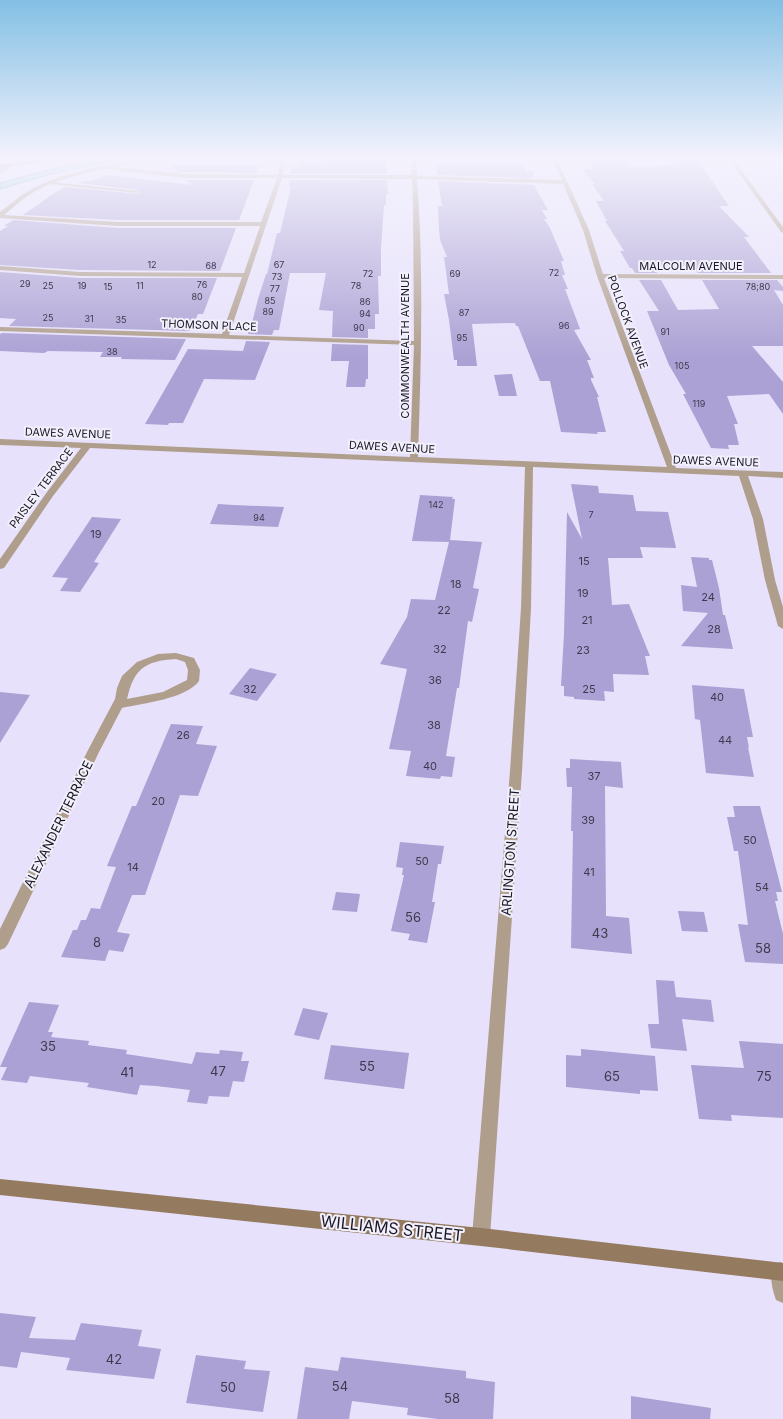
<svg xmlns="http://www.w3.org/2000/svg" width="783" height="1419" font-family="Inter,sans-serif">
	<style>
		.water { fill: #8bd2dd; stroke: #699aa5 }
		.building { fill: #aca1d4 }
		.lines { fill: none; stroke-linecap: round; stroke-linejoin: round }
		.lane { fill: #af9e8c; fill-rule: evenodd }
		.street { fill: #af9e8c; fill-rule: evenodd }
		.secondary { fill: #947b60; fill-rule: evenodd }
		.labels { text-anchor: middle; dominant-baseline: central; stroke-width: 4; stroke-linejoin: round; paint-order: stroke }
		.far-number-label { font-size: 9px; fill: #3e3a4e }
		.far-street-label { font-size: 11px; fill: #1a1722; stroke: #f3f0fd }
		.number-label { font-size: 11px; fill: #3e3a4e }
		.street-label { font-size: 13px; fill: #1a1722; stroke: #f3f0fd }
		.near-number-label { font-size: 13px; fill: #3e3a4e }
		.near-street-label { font-size: 16px; fill: #1a1722; stroke: #f3f0fd }
	</style>
	<rect width="100%" height="100%" fill="#e7e1fb"/>
	<path class="water" d="M99,159H122L51,174L0,189V183L59,167Z"/>
	<g class="building">
		<path d="M588,159H623L630,167L675,165L669,159H697L729,206H719L749,237H744L771,273H698L693,266H654L657,273H635L632,268H630L620,251H624L605,221H607L596,201H604L592,184H595L582,169H594Z"/>
		<path d="M323,160H386L387,174H291L292,167H301L300,162H323Z"/>
		<path d="M495,162H523L526,171H534L533,178L437,175L436,165H443V163Z"/>
		<path d="M171,165H257V167H258L256,173L186,172H179Z"/>
		<path d="M106,175L193,185L186,180H254L239,220H118L23,215L56,192L66,187L138,194L141,193L138,190L78,183L85,181H92Z"/>
		<path d="M290,180H387L388,194H386V205H384L381,248V276H378L379,314H375V329H368V338L332,337L333,311L319,310L326,273H290L279,330H274L272,335L248,334L250,323H252L258,299L266,274H267L277,233H280L291,187H289Z"/>
		<path d="M438,181L534,185L548,210H542L547,219H544L550,228L564,261H561L565,275H562L568,289H565L580,329L574,330L591,360H587L594,378H591V380L599,397H597L606,432H597L598,434L561,432L550,381H540L518,326H516L515,323L472,324L477,366H457V360H454L449,320L444,294H449L444,257H447L440,240L439,229L438,206H442Z"/>
		<path d="M13,220L118,228H236L220,271L80,270L0,265V231L8,226H4Z"/>
		<path d="M0,272L80,278H217L203,314H198L190,331L9,326L16,319L0,318Z"/>
		<path d="M639,280H661L678,310L719,309L702,280H777L783,287V291L774,290L783,305V346H752L783,382V414L769,394L727,396L738,424H734L739,445H728L729,449L711,448L683,394H686L669,365L647,311H659Z"/>
		<path d="M2,333L186,339L175,360L121,359L122,357H100L103,352L48,351L44,353L0,351V334Z"/>
		<path d="M246,341L270,342L255,380L204,379L183,423H169L168,425L145,424L188,349L243,351Z"/>
		<path d="M332,344L368,345V379H366L365,387H346L349,361H331Z"/>
		<path d="M512,374L517,396H499L494,375Z"/>
		<path d="M571,484L598,486L599,493L633,495L636,511L668,512L676,548L640,547L643,558H608L612,605L629,604L650,656H645L649,675L613,674L614,692L604,691L605,701L574,699V697L564,696V686H561L564,634L567,512L582,539Z"/>
		<path d="M420,495L453,497L452,499H455L450,540L482,542L473,588L479,589L472,622L468,621L459,688H457L446,756L455,757L452,777L441,776L440,779L406,776L411,751L389,749L407,669L380,664L407,617L411,599L435,600L449,542L412,541Z"/>
		<path d="M218,504L233,505L284,507L278,527L210,524Z"/>
		<path d="M92,517L121,519L94,562L99,563L80,592L60,591L68,578L52,577Z"/>
		<path d="M691,557L709,558V560H712L719,588L723,615H725L733,649L681,646L708,613L683,611L681,585L697,587Z"/>
		<path d="M250,668L277,674L257,701L229,694Z"/>
		<path d="M692,685L744,689L753,737H747L749,748L748,747L754,777L706,773L700,720L695,719Z"/>
		<path d="M0,692L30,695L0,743Z"/>
		<path d="M171,724L203,726L196,744L217,746L198,796L180,795L145,895H132L117,932L130,934L123,952L109,950L105,961L61,957L73,930H77L81,920H86L91,908L100,909L116,867L107,866L132,806H136Z"/>
		<path d="M570,759L621,762L623,788L605,786L606,916L629,918L632,954L571,948L573,831H571L572,787H567L566,768H570Z"/>
		<path d="M733,806H760L782,892H776L778,901H775L783,934V964L745,962L738,924L748,925L738,851H734L727,817H735Z"/>
		<path d="M400,842L444,846L441,864H438L432,902H435L427,943L408,940L410,934L391,931L404,875H402L403,868L396,867Z"/>
		<path d="M336,892L360,894L357,912L332,910Z"/>
		<path d="M678,911L704,912L708,932L682,931Z"/>
		<path d="M656,980L674,981L676,997L711,1000L714,1022L682,1019L687,1051L651,1048L648,1024H659Z"/>
		<path d="M29,1002L59,1005L48,1032H53L51,1037L89,1041L88,1045L127,1050L126,1054L192,1064L196,1052L219,1054L220,1050L243,1052L241,1061H249L244,1082L233,1081L229,1097L209,1096L207,1104L187,1102L190,1090L156,1086L140,1085L137,1095L87,1087L89,1083L30,1076L27,1083L1,1080L7,1067H0Z"/>
		<path d="M303,1008L328,1013L319,1040L294,1035Z"/>
		<path d="M739,1041L783,1044V1118L731,1115L732,1121L699,1119L691,1065L744,1068Z"/>
		<path d="M331,1045L409,1053L404,1089L324,1079Z"/>
		<path d="M581,1049L655,1056L658,1091L640,1090V1094L566,1087V1055L581,1056Z"/>
		<path d="M0,1313L36,1317L29,1338L75,1340L81,1323L142,1330L138,1346L161,1349L154,1379L66,1370L70,1358L21,1352L17,1368L0,1366Z"/>
		<path d="M196,1355L246,1361L244,1369L270,1371L263,1412L186,1403Z"/>
		<path d="M341,1357L466,1371V1378L495,1382L493,1419H438L407,1415L408,1408L352,1401L349,1419H297L305,1367L338,1371Z"/>
		<path d="M631,1396L711,1408L710,1419H631Z"/>
	</g>
	<g class="lines">
		<path class="lane" d="M48,182L138,191L140,192L138,193L50,184Z"/>
		<g class="street">
			<path d="M144,159H153L114,167L186,174L278,175L280,159H284L283,175H411L412,159H416L417,176L562,180L553,159H557L589,230L603,274L783,275V279L604,278L676,468L783,472V478L748,476L763,519L775,580L783,607V629L778,626L765,580L753,519L739,476L533,467L531,608L522,771L490,1237L488,1243L481,1246L474,1243L472,1237L510,771L521,608L525,467L90,448L53,496L4,568L0,569V559L47,492L81,448L0,445V439L410,457L414,345L0,331V327L222,334L242,277L80,276L0,270V266L80,272L244,273L260,226H118L0,218V212C10,205 19,196 30,190C64,171 106,166 144,159ZM104,169L186,178H277L261,222H118L4,215C14,207 23,198 34,192C55,180 80,174 104,169ZM282,178L412,179L413,203L414,341L229,335ZM417,179L563,184L583,230L597,276L667,467L418,457C421,364 424,271 417,179Z"/>
			<path d="M729,159H733L783,227V233L781,232Z"/>
			<path d="M10,164L13,166L12,167L0,173V169Z"/>
			<path d="M176,653L194,658L200,670L199,681C186,699 143,703 122,708L99,752L8,944L5,948L0,950V929L87,752L115,699L117,688L122,676L137,662L158,654ZM176,659L185,662L188,670L187,680L163,692L127,699C134,669 144,661 176,659Z"/>
			<path d="M780,1262L783,1263V1303L776,1300C772,1289 769,1275 773,1264Z"/>
		</g>
		<g class="secondary">
			<path d="M46,159H57L22,165L0,168V164Z"/>
			<path d="M0,1179L481,1228L783,1263V1281L481,1246L0,1195Z"/>
		</g>
	</g>
	<linearGradient id="sky" x2="0" y2="1"><stop stop-color="#83c0e4"/><stop offset="0.44" stop-color="#f4f2fd"/><stop offset="1" stop-color="#f4f2fd" stop-opacity="0"/></linearGradient>
	<rect width="783" height="358" fill="url(#sky)"/>
	<g class="labels">
		<g class="far-number-label">
			<text x="152" y="264">12</text>
			<text x="279" y="264">67</text>
			<text x="211" y="265">68</text>
			<text x="554" y="272">72</text>
			<text x="368" y="273">72</text>
			<text x="455" y="273">69</text>
			<text x="277" y="276">73</text>
			<text x="25" y="283">29</text>
			<text x="202" y="284">76</text>
			<text x="48" y="285">25</text>
			<text x="82" y="285">19</text>
			<text x="140" y="285">11</text>
			<text x="356" y="285">78</text>
			<text x="108" y="286">15</text>
			<text x="758" y="286">78;80</text>
			<text x="275" y="288">77</text>
			<text x="197" y="296">80</text>
			<text x="270" y="300">85</text>
			<text x="365" y="301">86</text>
			<text x="268" y="311">89</text>
			<text x="464" y="312">87</text>
			<text x="365" y="313">94</text>
			<text x="48" y="317">25</text>
			<text x="89" y="318">31</text>
			<text x="121" y="319">35</text>
			<text x="564" y="325">96</text>
			<text x="359" y="327">90</text>
			<text x="665" y="331">91</text>
			<text x="462" y="337">95</text>
			<text x="112" y="351">38</text>
			<text x="682" y="365">105</text>
			<text x="699" y="403">119</text>
			<text x="436" y="504">142</text>
			<text x="591" y="514">7</text>
			<text x="259" y="517">94</text>
		</g>
		<g class="far-street-label">
			<text x="691" y="266">MALCOLM AVENUE</text>
			<text transform="translate(628 322) rotate(70)">POLLOCK AVENUE</text>
			<text transform="translate(209 325) rotate(2)">THOMSON PLACE</text>
			<text transform="translate(405 346) rotate(-90)">COMMONWEALTH AVENUE</text>
			<text transform="translate(68 433) rotate(2)">DAWES AVENUE</text>
			<text transform="translate(392 447) rotate(3)">DAWES AVENUE</text>
			<text transform="translate(716 461) rotate(2)">DAWES AVENUE</text>
			<text transform="translate(41 488) rotate(-53)">PAISLEY TERRACE</text>
		</g>
		<g class="number-label">
			<text x="96" y="534">19</text>
			<text x="584" y="561">15</text>
			<text x="456" y="584">18</text>
			<text x="583" y="593">19</text>
			<text x="708" y="597">24</text>
			<text x="444" y="610">22</text>
			<text x="587" y="620">21</text>
			<text x="714" y="629">28</text>
			<text x="440" y="649">32</text>
			<text x="583" y="650">23</text>
			<text x="435" y="680">36</text>
			<text x="250" y="689">32</text>
			<text x="589" y="689">25</text>
			<text x="717" y="697">40</text>
			<text x="434" y="725">38</text>
			<text x="183" y="735">26</text>
			<text x="725" y="740">44</text>
			<text x="430" y="766">40</text>
			<text x="594" y="776">37</text>
			<text x="158" y="801">20</text>
			<text x="588" y="820">39</text>
			<text x="750" y="840">50</text>
			<text x="422" y="861">50</text>
			<text x="133" y="867">14</text>
			<text x="589" y="872">41</text>
			<text x="762" y="887">54</text>
		</g>
		<g class="street-label">
			<text transform="translate(58 824) rotate(-64)">ALEXANDER TERRACE</text>
			<text transform="translate(510 852) rotate(-86)">ARLINGTON STREET</text>
		</g>
		<g class="near-number-label">
			<text x="413" y="917">56</text>
			<text x="600" y="933">43</text>
			<text x="97" y="942">8</text>
			<text x="763" y="948">58</text>
			<text x="48" y="1046">35</text>
			<text x="367" y="1066">55</text>
			<text x="218" y="1071">47</text>
			<text x="127" y="1072">41</text>
			<text x="612" y="1076">65</text>
			<text x="764" y="1076">75</text>
			<text x="114" y="1359">42</text>
			<text x="340" y="1386">54</text>
			<text x="228" y="1387">50</text>
			<text x="452" y="1398">58</text>
		</g>
		<g class="near-street-label">
			<text transform="translate(392 1228) rotate(6)">WILLIAMS STREET</text>
		</g>
	</g>
</svg>
